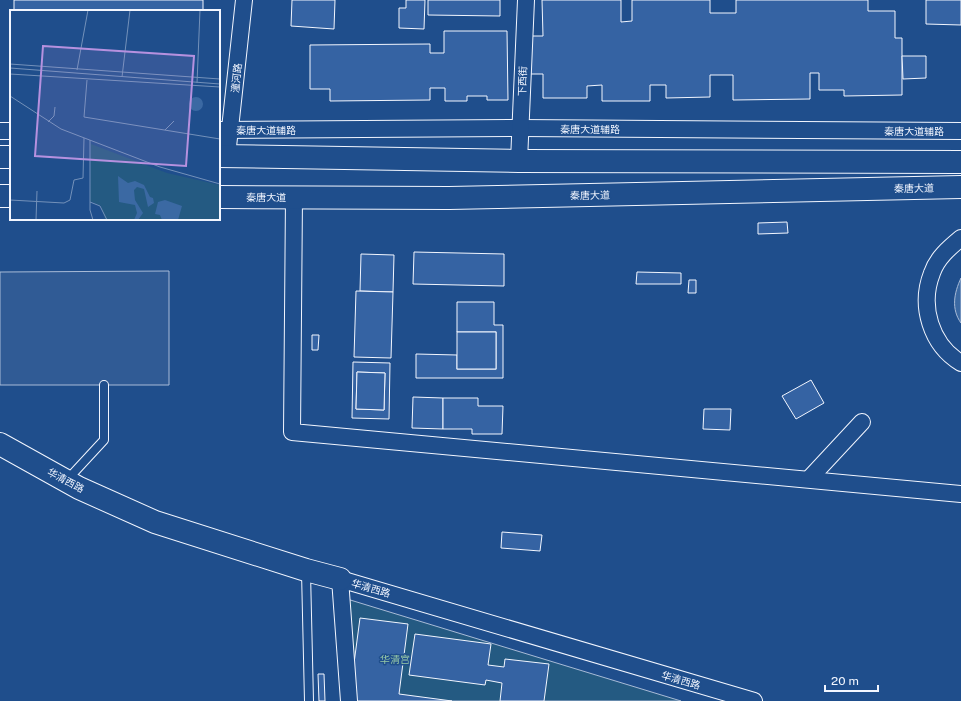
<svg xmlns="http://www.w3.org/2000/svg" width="961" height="701" font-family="'Public Sans','Noto Sans SC',sans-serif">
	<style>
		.green { fill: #245a82; stroke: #a8bbd7 }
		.parking { fill: #305b95; stroke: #a8bbd7 }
		.water { fill: #3b69a3; stroke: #a8bbd7 }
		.building { fill: #3563a3; stroke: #f2f6ff; fill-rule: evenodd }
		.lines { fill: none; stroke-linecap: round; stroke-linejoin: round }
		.lane-casing { stroke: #f2f6ff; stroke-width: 10 }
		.street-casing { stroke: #f2f6ff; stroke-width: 18 }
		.secondary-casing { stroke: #f2f6ff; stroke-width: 24 }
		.primary-casing { stroke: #f2f6ff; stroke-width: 24 }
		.lane { stroke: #1f4e8c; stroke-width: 8 }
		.street { stroke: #1f4e8c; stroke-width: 16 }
		.secondary { stroke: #1f4e8c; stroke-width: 22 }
		.primary { stroke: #1f4e8c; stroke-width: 22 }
		.labels { text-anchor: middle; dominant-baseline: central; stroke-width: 3; stroke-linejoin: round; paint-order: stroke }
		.street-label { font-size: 10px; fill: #f2f6ff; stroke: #1f4e8c }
		.park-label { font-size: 10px; fill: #97c8a6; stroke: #1f4e8c }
		.inset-road { fill: none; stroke: #7391ba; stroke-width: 1 }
		.view { fill: #b691df; fill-opacity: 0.15; stroke: #b691df; stroke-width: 2 }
		.inset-edge { fill: none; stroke: #f2f6ff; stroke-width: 2 }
	</style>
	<rect width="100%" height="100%" fill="#1f4e8c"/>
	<path class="green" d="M347,599L681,701H354Z"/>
	<path class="parking" d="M169,271V385H0V272Z"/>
	<path class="water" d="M961,278V323C951,309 954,293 961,278Z"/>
	<g class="building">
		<rect x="14" y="0" width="189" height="11"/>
		<path d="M292,0H335L334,29L291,26Z"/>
		<path d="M406,0H425L424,29L399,28V8H406Z"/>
		<path d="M428,0H500V16L428,15Z"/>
		<path d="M542,0H621V22L632,21V0H710V13H736V0H868V11H895V38H902V95L844,96V90H819V73H810V99L733,100V75H710V97L666,98V85H650V101H602V85L587,86V98H543V74H525L524,36H543Z"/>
		<path d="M926,0H961V25L926,24Z"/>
		<path d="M444,31H507L508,100H487V96H467V101H445V88H430V100L330,101V89H310V45L430,44V53H444Z"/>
		<path d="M902,56H926V78L903,79Z"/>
		<path d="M787,222L788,233L758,234V223Z"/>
		<path d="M414,252L504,254V286L413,284Z"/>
		<path d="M361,254L394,255L393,292L360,291Z"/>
		<path d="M637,272L681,273V284H636Z"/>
		<path d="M689,280H696V293H688Z"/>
		<path d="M356,291L393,292L391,358L354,357Z"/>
		<path d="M457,302H494V325H503V378H416V354L457,355V369H496V332H457Z"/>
		<rect x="457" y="332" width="39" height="37"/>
		<path d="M312,335H319L318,350H312Z"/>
		<path d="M353,362L390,363L389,419L352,418ZM357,372L385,373L384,410L356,409Z"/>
		<path d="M357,372L385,373L384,410L356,409Z"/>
		<path d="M811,380L824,403L796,419L782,396Z"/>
		<path d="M413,397L443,398V429L412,428Z"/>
		<path d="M443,398H478V406H503L502,434H472V429H443Z"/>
		<path d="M704,409H731L730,430L703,429Z"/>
		<path d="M502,532L542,535L540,551L501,548Z"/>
		<path d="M360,618L408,624L399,694L452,701H349Z"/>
		<path d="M415,634L491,644L488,665L504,667L505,659L549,664L544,701H500L502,683L486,680L485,685L409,675Z"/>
		<path d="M318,674H324L325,701H319Z"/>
	</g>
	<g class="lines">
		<defs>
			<g id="lane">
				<path d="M67,480L104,440V385"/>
				<path d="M306,572L309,701"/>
			</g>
			<g id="street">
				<path d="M219,130L520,128L961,131"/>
				<path d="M0,131H11"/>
				<path d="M227,156L244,0"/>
				<path d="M519,161L526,0"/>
				<path d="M294,197L292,432L961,494"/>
				<path d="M961,238C949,248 937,258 932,273C919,306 931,345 961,363"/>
				<path d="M809,479L862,422"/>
				<path d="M349,701L340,579L754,701"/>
			</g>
			<path id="secondary" d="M0,444L79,488L155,522L306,570L340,579"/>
			<g id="primary">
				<path d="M219,156L519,161L961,162"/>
				<path d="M0,157H11"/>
				<path d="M0,196H11"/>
				<path d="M219,197L449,198L961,187"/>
			</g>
		</defs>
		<use href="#lane" class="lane-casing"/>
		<use href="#street" class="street-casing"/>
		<use href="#secondary" class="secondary-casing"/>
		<use href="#primary" class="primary-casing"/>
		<use href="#lane" class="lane"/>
		<use href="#street" class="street"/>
		<use href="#secondary" class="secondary"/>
		<use href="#primary" class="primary"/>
	</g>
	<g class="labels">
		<g class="street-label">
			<text transform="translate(236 78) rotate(-84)">潼河路</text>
			<text transform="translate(522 81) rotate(-88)">下西街</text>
			<text x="590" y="129">秦唐大道辅路</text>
			<text x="266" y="130">秦唐大道辅路</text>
			<text x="914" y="131">秦唐大道辅路</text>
			<text transform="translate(914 188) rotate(-1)">秦唐大道</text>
			<text transform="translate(590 195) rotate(-1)">秦唐大道</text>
			<text x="266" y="197">秦唐大道</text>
			<text transform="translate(66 480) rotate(28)">华清西路</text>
			<text transform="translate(371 588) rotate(16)">华清西路</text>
			<text transform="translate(681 680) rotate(16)">华清西路</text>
		</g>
		<g class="park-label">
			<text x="395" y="659">华清宫</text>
		</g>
	</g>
	<g transform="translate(10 10)">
		<rect width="210" height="210" fill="#1f4e8c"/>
		<path d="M81,134L157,163L210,175V210H95L91,196L80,191Z" fill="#245a82"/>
		<path d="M179 94a7 7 0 1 1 14 0a7 7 0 1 1-14 0ZM108,166L118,173L125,171L134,175L140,187L143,188L144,193L138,197L134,179L127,177L124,180L125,190L133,203L128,210H124L127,203L125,195L109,192ZM155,190L172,196L168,210H152L150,205L145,204L148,192Z" fill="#3b69a3"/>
		<path class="inset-road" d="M0,54L210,69M0,58L210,74M67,60L78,0M0,64L210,77M112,67L120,0M77,70L74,107L210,129M187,73L190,0M0,86L51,119L150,157L210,174M38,112L44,106L45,97M155,120L164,111M80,130V200L83,210M0,190L54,193L60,190L64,170L73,168L74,128M80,192L90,196L97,210M26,210L27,181"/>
		<path class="view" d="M33,36L184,46L176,156L25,146Z"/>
		<rect width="210" height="210" class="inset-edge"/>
	</g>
	<path d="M825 685v6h53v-6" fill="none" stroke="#f2f6ff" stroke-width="2"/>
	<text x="831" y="685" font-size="12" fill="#f2f6ff" stroke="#1f4e8c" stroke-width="3" paint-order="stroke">20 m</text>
</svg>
